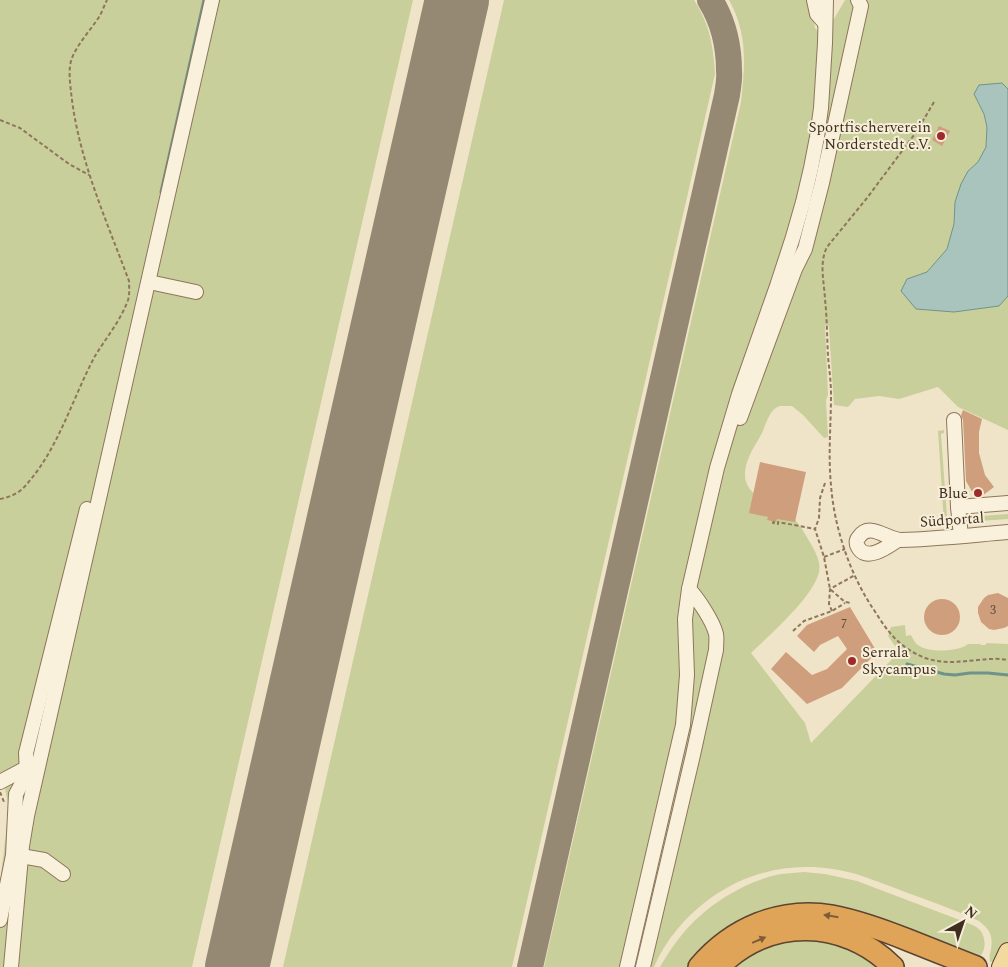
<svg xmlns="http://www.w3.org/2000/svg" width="1008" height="967" font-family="Spectral,serif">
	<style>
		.green { fill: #c9cf9b }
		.water { fill: #a9c4bc; stroke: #6f938a }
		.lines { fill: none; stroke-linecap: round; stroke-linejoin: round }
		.stream { stroke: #6f938a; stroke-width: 3 }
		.taxiway { stroke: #968974; stroke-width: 26 }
		.runway { stroke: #968974; stroke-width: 64 }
		.building { fill: #cf9f7d }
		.minor-casing { stroke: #8d765c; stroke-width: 16 }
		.major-casing { stroke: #5b4430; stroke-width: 20 }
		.highway-casing { stroke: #5b4430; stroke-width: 24 }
		.path { stroke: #8d765c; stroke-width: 2; stroke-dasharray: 4 2.5; stroke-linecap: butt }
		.minor { stroke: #faf1dc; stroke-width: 14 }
		.major { stroke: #f3d9a0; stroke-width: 18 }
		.highway { stroke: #e0a458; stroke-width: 21 }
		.oneway { fill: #7e5d36 }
		.poi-dot { fill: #9e2a2b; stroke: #f7eed8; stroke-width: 2 }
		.labels { text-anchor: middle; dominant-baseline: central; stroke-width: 4; stroke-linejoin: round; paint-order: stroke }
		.number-label { font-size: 12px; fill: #624a37 }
		.poi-label { font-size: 15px; fill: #3d2e20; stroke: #f7eed8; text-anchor: end }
		.street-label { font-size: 15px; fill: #3d2e20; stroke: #f7eed8 }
	</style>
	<rect width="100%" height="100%" fill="#f0e4c8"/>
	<g class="green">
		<path d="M0,0H209L37,756L0,780Z"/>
		<path d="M216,0H413L192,967H13L25,847L187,125L194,113L205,67L204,54Z"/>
		<path d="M504,0H694C710,25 713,45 715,74L512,967H283Z"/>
		<path d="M729,0H811L815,28L820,34V39H817V43H820L815,103L808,167L713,468L706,480L695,531L680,725L621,967H544L741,102C745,65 748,34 729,0Z"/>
		<path d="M845,0H1008V89L1002,83L974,94L984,114L987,127L986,147L978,162L968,171L955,202L954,224L947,249L927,272L907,279L916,309L954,312L998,306L1008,296V430L958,407L938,387L899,399L879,396L855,399L848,407L834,405L829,330V326L825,325L828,395L826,400L828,437L824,438L803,415L792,406C788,406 784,406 780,406C769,409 766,425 762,433C758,441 752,449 749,457C733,495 768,500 791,516C799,522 806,536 811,544C816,553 821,562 819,572C814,596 770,635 751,653L805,723L811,743L899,652L888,636L891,627L905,625L906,636L911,635C913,639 915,643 918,645C928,653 959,652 968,644H980L981,645H985L987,643L1008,644V941L1004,949L995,961L990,962C989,957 990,954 991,949C993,935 990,930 979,921C955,910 930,901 905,892C890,886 874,880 859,875C805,859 753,867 708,900C685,917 665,941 654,967H645L721,636L695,591L720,469L796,237L831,24Z"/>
		<path d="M944,430V433L941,434L947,517H954V523H944L938,431Z"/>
		<path d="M967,510L968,517L1008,514V519L965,522L964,511Z"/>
		<path d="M693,597L714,635L642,967H632L686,726L690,618Z"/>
		<path d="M28,773L7,967H0V884L9,806L5,790L6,785Z"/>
		<path d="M804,872L825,874L857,881L965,922C970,924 976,926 980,930C987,939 986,953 977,959L846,911L689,967H660C681,930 706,905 745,886C756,881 769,876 781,874C789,873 797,873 804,872Z"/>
		<path d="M793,938L828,939L886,967H731L760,948Z"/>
	</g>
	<path class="water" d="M1002,83L1008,89V296L999,306L954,312L916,309L901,291L907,279L927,272L947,249L954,224L955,202L961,184L968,171L978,162L986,147L987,127L984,114L974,94L979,85Z"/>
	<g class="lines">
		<g class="stream">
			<path d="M161,192L204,0"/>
			<path d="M907,664L944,674L955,675L970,673H988L1008,675"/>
		</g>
		<g class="taxiway">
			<path d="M448,39L459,11L465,0"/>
			<path d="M530,967L727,95C728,87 730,79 729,71C729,47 723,21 710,0"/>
		</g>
		<path class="runway" d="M237,967L457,0"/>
	</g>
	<g class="building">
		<path d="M939,126L950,131L942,146L932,140Z"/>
		<path d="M963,410L982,419L979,432V453L985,475L994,487L982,496L975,497L966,481L963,420L961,415Z"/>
		<path d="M760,462L806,472L795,522L777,519L776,522L767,520L768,517L749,513Z"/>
		<path d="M998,593L1008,598V626L1004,628L994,630L989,629L981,622L978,613V607L984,598L988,595Z"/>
		<circle cx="942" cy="617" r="18"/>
		<path d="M850,607L877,652L842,688L807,704L771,669L786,652L812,675L827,669L847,649L838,636L820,645L814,652L797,636L807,625Z"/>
	</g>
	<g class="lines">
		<defs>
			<g id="minor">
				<path d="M814,0L817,14L825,23"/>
				<path d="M149,282L196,292"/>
				<path d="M740,418L795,269L805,249L822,183L861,6L858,0"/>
				<path d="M954,420L958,507L961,536"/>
				<path d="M958,507L1008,503"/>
				<path d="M898,540C889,546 866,563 858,547C856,544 856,540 859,537C870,521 887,540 901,540C936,539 972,535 1008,532"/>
				<path d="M0,782L30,766"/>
				<path d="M21,856L44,860L63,874"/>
				<path d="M0,920L13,855L16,794L27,774L26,753L87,509"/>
				<path d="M11,967L22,846L27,816L212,0"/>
				<path d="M627,967L683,725L687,675L685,619L689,589L717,468L739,394L777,286L793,237L803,202L811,168L817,137L821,108L825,43L826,0"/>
				<path d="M643,967L693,755L716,650C716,645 717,639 716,634C713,621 698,599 689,589"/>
			</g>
			<path id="major" d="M1001,967L1008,952"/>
			<g id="highway">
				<path d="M699,967C732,928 781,907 832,916C858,921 883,930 908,940C931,949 953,958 976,967"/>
				<path d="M719,967C768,916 844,918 893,967"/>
			</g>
		</defs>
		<use href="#minor" class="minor-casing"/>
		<use href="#major" class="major-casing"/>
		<use href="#highway" class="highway-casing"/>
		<g class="path">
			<path d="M934,102L917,131L867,198L827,247C819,263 824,281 825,299C827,318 827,337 828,356C829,368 831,381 831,394C831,424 828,455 831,485C834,527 850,575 874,610C883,624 891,637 905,647C930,665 949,663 978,660C988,659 998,658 1008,660"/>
			<path d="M0,120L20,128L69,164L89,175"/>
			<path d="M825,483L820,498L819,518L815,529L824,557L830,589L845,602L852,603"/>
			<path d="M0,499C10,497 20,493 26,485C59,448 72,399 95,356C106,338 121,320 128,300C130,293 129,287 129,281C106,219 78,158 71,92C70,82 68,68 72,58C78,43 90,31 99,17C102,12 104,6 107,0"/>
			<path d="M774,521L773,523L778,524V522L815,529"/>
			<path d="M824,557L845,549"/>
			<path d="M832,611L829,604L830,589L855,575"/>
			<path d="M793,631L804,621L832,611L845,603"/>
			<path d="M0,792L4,802"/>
		</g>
		<use href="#minor" class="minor"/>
		<use href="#major" class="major"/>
		<use href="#highway" class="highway"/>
	</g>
	<defs><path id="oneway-solid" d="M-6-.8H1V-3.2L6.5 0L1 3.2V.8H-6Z" transform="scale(1.25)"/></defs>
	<g class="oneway">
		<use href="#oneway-solid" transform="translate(831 916) rotate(-171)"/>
		<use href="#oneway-solid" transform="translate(759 940) rotate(-23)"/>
	</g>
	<g class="poi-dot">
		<circle cx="941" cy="136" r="5"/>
		<circle cx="978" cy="493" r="5"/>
		<circle cx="852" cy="661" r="5"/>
	</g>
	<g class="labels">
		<g class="number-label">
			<text x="993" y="610">3</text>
			<text x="844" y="624">7</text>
		</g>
		<g class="poi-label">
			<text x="931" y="127">Sportfischerverein<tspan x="931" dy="17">Norderstedt e.V.</tspan></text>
			<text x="968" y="493">Blue</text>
			<text x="862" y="652" text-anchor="start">Serrala<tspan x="862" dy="17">Skycampus</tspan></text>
		</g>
		<g class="street-label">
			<text transform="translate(952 520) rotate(-4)">Südportal</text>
		</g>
	</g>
	<g transform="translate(963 922) rotate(40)" stroke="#f7eed8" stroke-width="4" paint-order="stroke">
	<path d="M0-4L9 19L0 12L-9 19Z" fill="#3d2e20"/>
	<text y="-8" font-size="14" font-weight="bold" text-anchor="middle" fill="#3d2e20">N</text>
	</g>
</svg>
